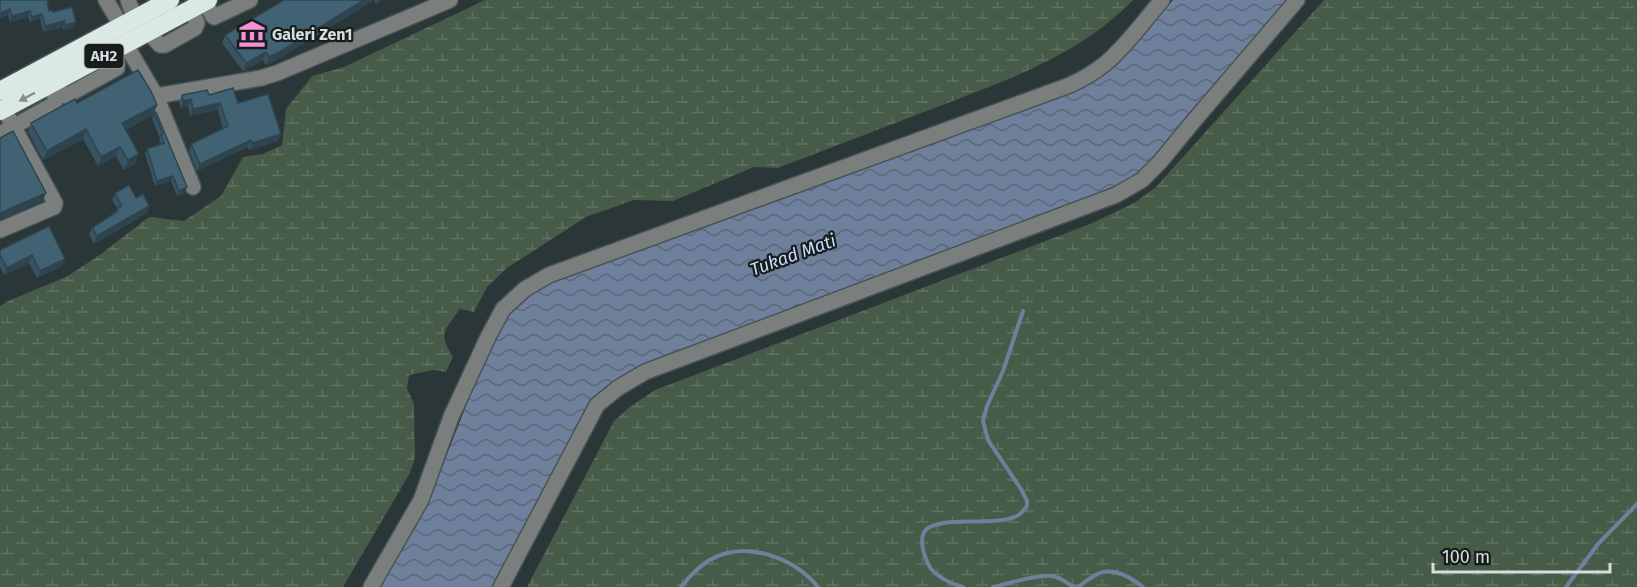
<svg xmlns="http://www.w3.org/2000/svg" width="1637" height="587" font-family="'Fira Sans',sans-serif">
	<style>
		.wetland { fill: url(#wetland-marsh) }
		.water { fill: url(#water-waves) }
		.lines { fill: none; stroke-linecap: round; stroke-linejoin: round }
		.stream { stroke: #6e809b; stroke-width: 4 }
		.minor-casing { stroke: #495455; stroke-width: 18 }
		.highway-casing { stroke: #495455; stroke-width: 21 }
		.minor { stroke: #7a7f7e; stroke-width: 15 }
		.highway { stroke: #dbe9e4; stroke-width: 18 }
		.wall { fill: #385462 }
		.shaded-wall { fill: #2e4550 }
		.building { fill: #416272; stroke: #2e4550; stroke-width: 1.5 }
		.oneway { fill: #838d8a }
		.labels { text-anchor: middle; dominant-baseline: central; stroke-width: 4.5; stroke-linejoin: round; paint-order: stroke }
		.shield { fill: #171c1d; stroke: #9da4a5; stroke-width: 1.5 }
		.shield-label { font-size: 15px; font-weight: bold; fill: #d7dedf }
		.poi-label { font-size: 16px; font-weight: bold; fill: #d7dedf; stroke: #171c1d; text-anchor: start }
		.water-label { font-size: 18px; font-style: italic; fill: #c8dcfa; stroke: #171c1d }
	</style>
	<defs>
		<pattern id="wetland-marsh" width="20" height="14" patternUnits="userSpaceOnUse" patternTransform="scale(1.5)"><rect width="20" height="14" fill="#465b48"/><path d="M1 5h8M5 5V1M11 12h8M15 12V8" fill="none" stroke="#607262"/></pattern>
		<pattern id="water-waves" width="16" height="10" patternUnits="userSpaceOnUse" patternTransform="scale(1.5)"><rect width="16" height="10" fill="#6e809b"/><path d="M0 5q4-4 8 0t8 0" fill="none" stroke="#5c6878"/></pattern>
	</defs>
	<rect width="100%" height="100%" fill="#2a3637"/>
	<g class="wetland">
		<path d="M485,0H1133C1079,56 1003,82 932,109C881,129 829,148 778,168L754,167L673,201L634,200L586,217L507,268L487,287L474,312L460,309C444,331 438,333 453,357L446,372L433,370L409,375L407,388L414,404L415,457L410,473L343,587H0V306L8,301L68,276L101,254L149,217L184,221L221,196L243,157L263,154L282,145L286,109L312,76L344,67Z"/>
		<path d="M1324,0H1637V587H527L614,421L631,406L655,390L1090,224L1134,203L1156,187Z"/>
	</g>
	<path class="water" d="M1173,0H1291L1149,166L1115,190L614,384L495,587H380L428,503L491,342L507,317L524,300L543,284L1092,81C1125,59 1148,29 1173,0Z"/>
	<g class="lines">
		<g class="stream">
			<path d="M681,587C689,577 697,568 708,561C745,539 793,557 818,587"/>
			<path d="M963,587C952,584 939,578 931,569C926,561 923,552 922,543C922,536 923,530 930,527C952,516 992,527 1017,516C1021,514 1024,510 1027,506V501L1021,489L988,440L983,421L987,406L1003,371L1023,311"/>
			<path d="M993,587C1008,584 1037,574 1052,576C1060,577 1067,583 1074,587"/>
			<path d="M1078,587C1085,582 1094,574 1103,572C1117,569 1133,579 1143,587"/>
			<path d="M1566,587L1598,544L1637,504"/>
		</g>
		<defs>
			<g id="minor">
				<path d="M106,0L122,27"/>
				<path d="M128,0L135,18"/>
				<path d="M205,2L212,15L214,17L250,0"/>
				<path d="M148,32L160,45H165L195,28L197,23L191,9"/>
				<path d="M126,45L156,96L193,187"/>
				<path d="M56,82L62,95L66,96L117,68V62L112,52"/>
				<path d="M156,96L261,78L277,73L450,0"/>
				<path d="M0,134L54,104L56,98L49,85"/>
				<path d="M0,230L54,207L55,203L4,109"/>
				<path d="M371,587L421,500L451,417L488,337L503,309L525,289L549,275L1070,85C1083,79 1095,72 1106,63C1127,45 1144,21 1162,0"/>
				<path d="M501,587L597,405L618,388L645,372L1116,195L1142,180L1160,162L1192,123L1297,0"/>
			</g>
			<g id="highway">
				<path d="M0,91L170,0"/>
				<path d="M0,111L208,0"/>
			</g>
		</defs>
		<use href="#minor" class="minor-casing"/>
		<use href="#highway" class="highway-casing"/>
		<use href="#minor" class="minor"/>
		<use href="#highway" class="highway"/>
	</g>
	<g class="wall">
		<path d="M0,0L49,11L76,22L74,27L63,30V27L43,32L40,19L30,22L28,17L10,22L8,15L0,18Z"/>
		<path d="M284,0H383L376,4L374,0L278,59L266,65L263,60L243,71L222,43L225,35Z"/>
		<path d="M182,95H209L238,103L278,141L249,150L248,147L197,171L189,151L191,144L223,129L218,110L190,116L188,106L181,108L179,102Z"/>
		<path d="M77,103L157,105L153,115L125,130L135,164L124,170L116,156L98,166L83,139L43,160L28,132L31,123Z"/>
		<path d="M156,112L185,193L177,196L171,181L155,186L145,154L147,149L161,144L159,140L160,138L152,119L154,113Z"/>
		<path d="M115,193L136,198L149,206L147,213L94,244L89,235L92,228L115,213L117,208L112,200Z"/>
		<path d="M0,250L65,259L62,266L37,278L29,263L4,275L0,267Z"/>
	</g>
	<g class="shaded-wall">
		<path d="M364,0H374L278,59L266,65L269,57Z"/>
		<path d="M378,0H383L376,4Z"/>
		<path d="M10,9L8,15L0,18V13Z"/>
		<path d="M30,11L28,17L10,22L12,16Z"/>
		<path d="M42,14L40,19L30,22L32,17Z"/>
		<path d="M65,21L63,27L43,32L45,26Z"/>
		<path d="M76,22L74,27L63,30L65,25Z"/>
		<path d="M266,52L263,60L243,71L246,63Z"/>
		<path d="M191,99L188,106L181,108L183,101Z"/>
		<path d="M220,103L218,110L190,116L193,109Z"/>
		<path d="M157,105L153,115L118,133L122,123Z"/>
		<path d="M86,129L83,139L43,160L47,151Z"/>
		<path d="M281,134L278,141L249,150L252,143Z"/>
		<path d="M251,140L248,147L197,171L200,164Z"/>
		<path d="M120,147L116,156L98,166L101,157Z"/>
		<path d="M139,154L135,164L124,170L128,160Z"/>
		<path d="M173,176L171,181L155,186L157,181Z"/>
		<path d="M187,187L185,193L177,196L179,191Z"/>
		<path d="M46,193L43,201L0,220V213Z"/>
		<path d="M149,206L147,213L94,244L97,236Z"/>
		<path d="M32,255L29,263L4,275L7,268Z"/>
		<path d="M65,259L62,266L37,278L40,271Z"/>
	</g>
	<g class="building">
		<path d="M0,0H47L49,11L52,10L53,12L72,7L76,22L65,25V21L45,26L42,14L32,17L30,11L12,16L10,9L0,13Z"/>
		<path d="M284,0H364L281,51L269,57L266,52L246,63L225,35Z"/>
		<path d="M138,70L151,91L157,105L122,123L139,154L128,160L120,147L101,157L86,129L47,151L31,123L75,99L77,103Z"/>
		<path d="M233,88L238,103L268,94L281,134L252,143L251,140L200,164L191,144L228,126L220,103L193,109L191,99L183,101L182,95L207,90L209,95Z"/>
		<path d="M156,112L187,187L179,191L173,176L157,181L147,149L164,143L161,135L163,134L154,113Z"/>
		<path d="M13,131L46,193L0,213V138Z"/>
		<path d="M129,185L136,198L143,194L149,206L97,236L92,228L118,211L117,209L122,206L115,193Z"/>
		<path d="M49,226L65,259L40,271L32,255L7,268L0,255V250Z"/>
	</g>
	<defs><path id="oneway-solid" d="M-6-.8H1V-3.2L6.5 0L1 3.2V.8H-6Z" transform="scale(1.5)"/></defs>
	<use class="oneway" href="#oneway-solid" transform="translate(27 97) rotate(152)"/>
	<defs>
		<symbol id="museum-bare" viewBox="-9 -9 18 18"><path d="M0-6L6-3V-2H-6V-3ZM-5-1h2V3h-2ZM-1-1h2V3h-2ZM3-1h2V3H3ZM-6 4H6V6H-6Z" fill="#f391d6" stroke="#171c1d" stroke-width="2.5" paint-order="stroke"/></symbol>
	</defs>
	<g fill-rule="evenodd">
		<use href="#museum-bare" x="233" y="15" width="38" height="38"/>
	</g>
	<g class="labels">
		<rect class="shield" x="84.5" y="44" width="39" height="24" rx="4.5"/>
		<g class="shield-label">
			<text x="104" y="56">AH2</text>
		</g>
		<g class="poi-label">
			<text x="272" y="34">Galeri Zen1</text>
		</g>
		<g class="water-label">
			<text transform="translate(793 255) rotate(-20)">Tukad Mati</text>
		</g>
	</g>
	<path d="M1433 563v9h177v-9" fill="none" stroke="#d7dedf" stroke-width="3"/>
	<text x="1442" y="563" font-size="18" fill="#d7dedf" stroke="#171c1d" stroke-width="4.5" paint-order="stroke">100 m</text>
</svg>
